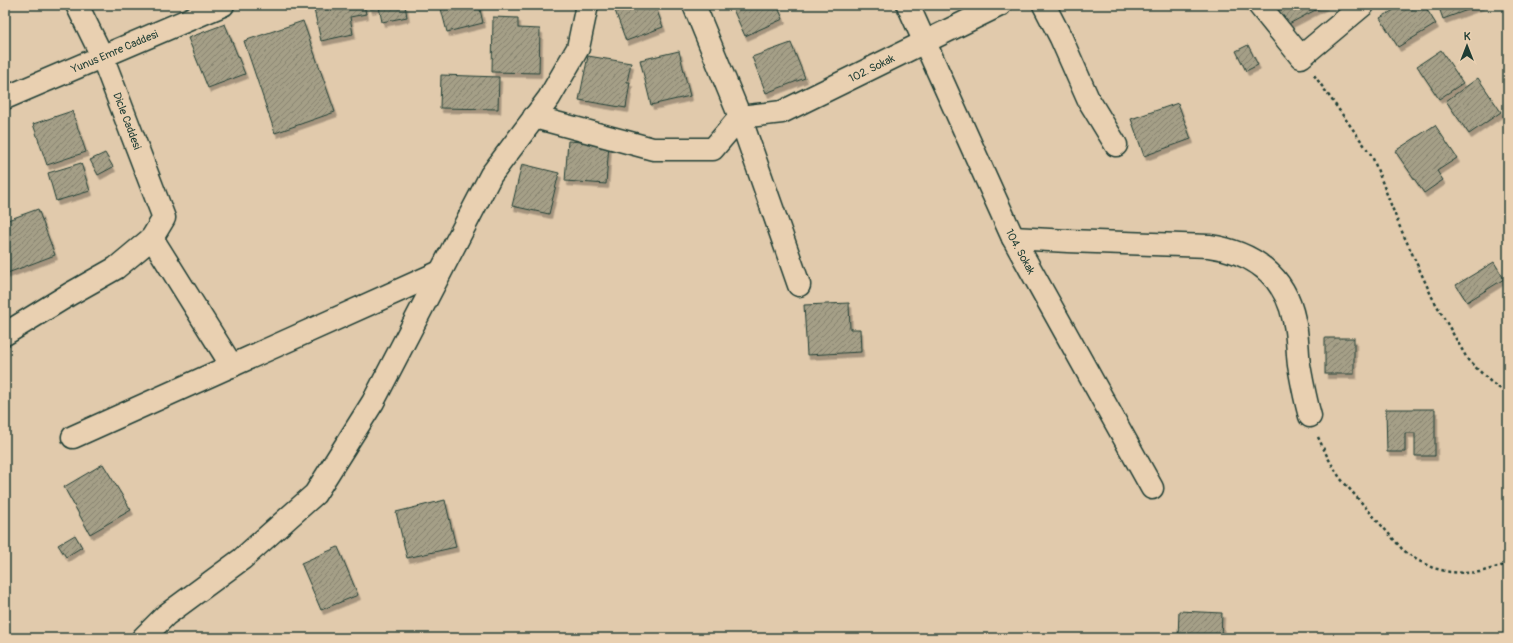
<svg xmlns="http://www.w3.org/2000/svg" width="1513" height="643" font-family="Pangolin,sans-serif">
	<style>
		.building { fill: url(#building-hatch); stroke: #1f3d34; filter: url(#shadow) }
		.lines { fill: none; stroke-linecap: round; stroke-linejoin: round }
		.minor-casing { stroke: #1f3d34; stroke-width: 25 }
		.path { stroke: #1f3d34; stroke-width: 2.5; stroke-dasharray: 3 3; stroke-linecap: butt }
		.minor { stroke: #e9d0b1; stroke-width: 22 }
		.labels { text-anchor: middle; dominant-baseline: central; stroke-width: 3.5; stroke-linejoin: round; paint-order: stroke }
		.street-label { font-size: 11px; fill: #1f3d34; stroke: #e9d0b1 }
	</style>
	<defs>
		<pattern id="building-hatch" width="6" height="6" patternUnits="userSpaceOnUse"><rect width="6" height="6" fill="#a59f87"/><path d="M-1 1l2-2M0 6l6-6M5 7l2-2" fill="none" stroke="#86836f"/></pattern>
		<filter id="shadow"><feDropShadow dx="2.5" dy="4.5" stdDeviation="0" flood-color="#0004"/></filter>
	</defs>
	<rect width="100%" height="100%" fill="#e1caac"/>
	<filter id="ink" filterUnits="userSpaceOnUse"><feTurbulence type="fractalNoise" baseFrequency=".025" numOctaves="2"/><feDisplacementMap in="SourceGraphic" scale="8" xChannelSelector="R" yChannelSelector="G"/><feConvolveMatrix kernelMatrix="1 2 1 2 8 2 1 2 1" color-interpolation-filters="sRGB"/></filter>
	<g filter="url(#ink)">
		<g class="building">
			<path d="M313,5H364L366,14L350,17L353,34L321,41Z"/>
			<path d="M369,5H405L407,17L382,22L379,7L370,9Z"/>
			<path d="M440,5H479L483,23L447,32Z"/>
			<path d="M613,5H655L663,27L626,41Z"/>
			<path d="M731,5H777L783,19L745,36Z"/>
			<path d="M1271,5H1325L1283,27Z"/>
			<path d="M1402,5H1424L1436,24L1398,47L1380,18Z"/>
			<path d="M1438,5H1481L1443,19Z"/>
			<path d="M493,17L518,18V28L540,29L539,73L492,72Z"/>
			<path d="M303,21L335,112L275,133L244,41Z"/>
			<path d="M225,24L245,74L208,88L188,38Z"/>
			<path d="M791,43L805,78L766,93L752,57Z"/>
			<path d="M1248,45L1258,65L1246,71L1236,51Z"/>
			<path d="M1441,50L1463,83L1439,99L1417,66Z"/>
			<path d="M679,51L690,96L651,105L640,60Z"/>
			<path d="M588,56L631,63L627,82H630L626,108L579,100Z"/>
			<path d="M441,75L499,77L498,109L440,108Z"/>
			<path d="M1478,78L1501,112L1469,134L1446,101Z"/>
			<path d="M1178,103L1191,139L1144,156L1131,119Z"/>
			<path d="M72,111L86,152L47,165L33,124Z"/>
			<path d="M1435,125L1457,158L1437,171L1443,180L1424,193L1395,151Z"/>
			<path d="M568,141L609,144L606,184L565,181Z"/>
			<path d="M105,153L113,167L98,175L90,160Z"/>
			<path d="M81,163L90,191L56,201L48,173Z"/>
			<path d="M522,164L559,173L549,214L512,206Z"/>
			<path d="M38,209L55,255L5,274V221Z"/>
			<path d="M1494,262L1504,279L1467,302L1456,285Z"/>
			<path d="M849,303L850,329H860L861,352L807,355L804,305Z"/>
			<rect x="1325" y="338" width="29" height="36"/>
			<path d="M1386,409H1435V456H1415V433H1405V452H1387Z"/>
			<path d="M103,464L131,510L90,534L64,487Z"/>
			<path d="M445,500L456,547L407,558L396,512Z"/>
			<path d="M75,535L82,547L66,557L58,545Z"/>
			<path d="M338,547L358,595L321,610L301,563Z"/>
			<path d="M1179,611L1222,613L1221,638H1178Z"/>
		</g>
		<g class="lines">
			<defs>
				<g id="minor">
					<path d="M694,5L740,117L799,285"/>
					<path id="s1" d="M908,5L1013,238L1152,488"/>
					<path d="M1044,5L1061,38L1088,99L1116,145"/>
					<path d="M1259,5L1301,57L1363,5"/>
					<path id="s2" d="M5,98L223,5"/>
					<path d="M534,117L653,149H713L740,117"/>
					<path id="s3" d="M740,117L782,112L1000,5"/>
					<path d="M152,238L232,366"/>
					<path d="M1013,238L1068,241L1209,246C1252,252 1285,275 1294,320C1298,335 1297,350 1299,365C1302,382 1305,399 1310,416"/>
					<path d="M5,334L70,294L116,268L152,238L164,218L102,56L77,5"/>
					<path d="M73,437L440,272"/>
					<path d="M143,638L166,615L242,559L315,494L373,402L491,175L549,98L578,48L587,5"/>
				</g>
			</defs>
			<use href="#minor" class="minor-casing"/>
			<g class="path">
				<path d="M1314,75L1372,156L1399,225L1432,297L1468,360L1492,383L1508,394"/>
				<path d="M1318,437L1328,458L1340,478L1403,550L1417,560L1433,568L1450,572L1465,573L1480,572L1508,564"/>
			</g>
			<use href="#minor" class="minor"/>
		</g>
	</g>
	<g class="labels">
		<g class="street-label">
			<text stroke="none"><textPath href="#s2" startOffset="119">Yunus Emre Caddesi</textPath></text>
			<text stroke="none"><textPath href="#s3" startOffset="142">102. Sokak</textPath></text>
			<text transform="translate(127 121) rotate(69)">Dicle Caddesi</text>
			<text stroke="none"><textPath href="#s1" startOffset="271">104. Sokak</textPath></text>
		</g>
	</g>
	<rect width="1513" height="643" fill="none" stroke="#e9d0b1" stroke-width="20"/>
	<rect x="10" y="10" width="1493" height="623" fill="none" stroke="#1f3d34" stroke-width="1.5" filter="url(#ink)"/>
	<g transform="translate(1467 46)" stroke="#e9d0b1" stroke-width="3" paint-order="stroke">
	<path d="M0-3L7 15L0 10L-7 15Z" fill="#1f3d34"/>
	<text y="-6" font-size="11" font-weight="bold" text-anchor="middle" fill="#1f3d34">K</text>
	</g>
</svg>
